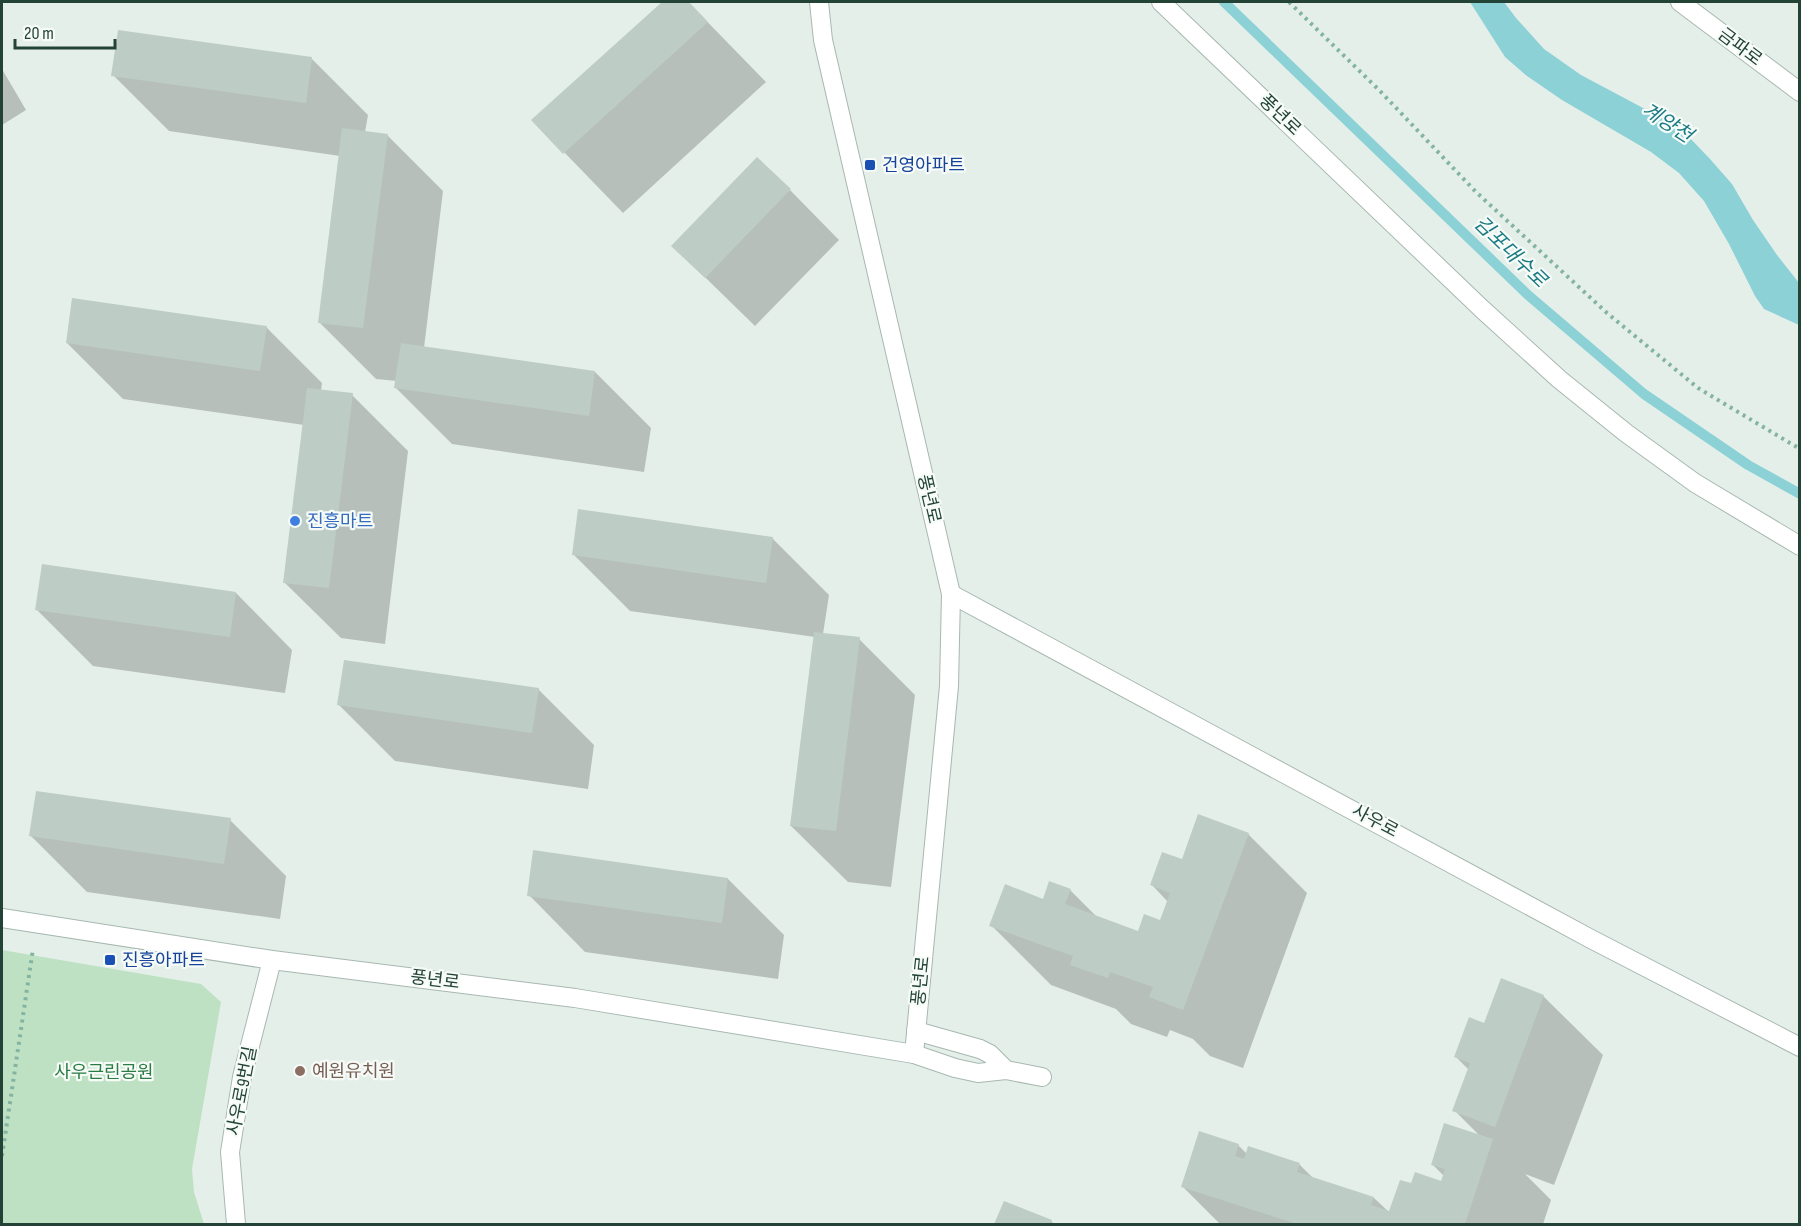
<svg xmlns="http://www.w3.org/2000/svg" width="1801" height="1226" font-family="'Sofia Sans Condensed','Noto Sans KR',sans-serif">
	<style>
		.green { fill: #bee1c4 }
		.water { fill: #8bd1d6 }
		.shadow { fill: #0003 }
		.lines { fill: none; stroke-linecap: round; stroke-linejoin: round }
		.stream { stroke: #8bd1d6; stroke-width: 10 }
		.building { fill: #bdcdc5 }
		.minor-casing { stroke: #a7b8b1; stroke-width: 20 }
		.path { stroke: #84b4a1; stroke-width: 4; stroke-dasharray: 3 4.5; stroke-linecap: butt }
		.minor { stroke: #fff; stroke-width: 18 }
		.transit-dot { fill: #1a4fb4; stroke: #f6fbf8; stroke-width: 2 }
		.shop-dot { fill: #3f7fe0; stroke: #f6fbf8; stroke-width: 2 }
		.education-dot { fill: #8d6e63; stroke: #f6fbf8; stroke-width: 2 }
		.labels { text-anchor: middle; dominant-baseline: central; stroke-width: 4.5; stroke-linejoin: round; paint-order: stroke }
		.street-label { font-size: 18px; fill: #234337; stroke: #f6fbf8 }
		.transit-label { font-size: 18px; fill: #164399; stroke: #f6fbf8; text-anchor: start }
		.shop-label { font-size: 18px; fill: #366cbe; stroke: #f6fbf8; text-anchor: start }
		.education-label { font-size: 18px; fill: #785e54; stroke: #f6fbf8; text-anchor: start }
		.park-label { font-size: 18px; fill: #2a7c43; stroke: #f6fbf8 }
		.water-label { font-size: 20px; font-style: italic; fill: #197a83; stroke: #f6fbf8 }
	</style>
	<rect width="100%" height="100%" fill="#e5efea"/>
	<path class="green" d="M2,950L201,984L221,1002L192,1169L194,1192L204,1224H2Z"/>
	<path class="water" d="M1470,2H1504L1516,18L1544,49L1581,75L1660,117L1687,135L1710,159L1732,184L1753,220L1777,255L1799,283V325L1764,309L1755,296L1729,244L1704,201L1679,173L1651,152L1562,100L1527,76L1505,57Z"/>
	<g class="shadow">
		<path d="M664,2H688L766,82L623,213L533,120Z"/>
		<path d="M312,59L368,115L365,132L387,135L443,191L424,348L595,372L651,428L644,472L452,444L396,388L397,381L376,379L319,322L340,156L169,131L113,75Z"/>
		<path d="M2,69L26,110L2,125Z"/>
		<path d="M790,190L839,240L755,326L673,246Z"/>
		<path d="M266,327L322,383L321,391L352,395L408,451L385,644L341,638L284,582L304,425L123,399L67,343Z"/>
		<path d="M772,538L829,595L823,634L859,639L915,695L891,887L848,882L791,826L815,637L630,611L573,554Z"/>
		<path d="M236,593L292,650L285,693L93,666L36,609Z"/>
		<path d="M538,689L594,745L588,789L395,761L339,705Z"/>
		<path d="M230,820L286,876L280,919L87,892L31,836Z"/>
		<path d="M1248,834L1307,893L1243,1068L1210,1056L1193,1039L1170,1030L1167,1037L1131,1024L1116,1009L1051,985L991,925L1070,890L1097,917L1139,933L1161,921L1168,902L1152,885L1183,861Z"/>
		<path d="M728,879L784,935L778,979L585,952L529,895Z"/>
		<path d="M1543,996L1603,1055L1554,1185L1525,1174L1551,1200L1543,1224H1220L1182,1186L1238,1145L1247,1154L1299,1164L1314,1179L1374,1198L1390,1213L1412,1185L1442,1183L1444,1176L1432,1164L1481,1137L1454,1110L1469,1070L1456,1057L1485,1025Z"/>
		<path d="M1004,1203L1051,1221L1054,1224H996Z"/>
	</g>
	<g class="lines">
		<path class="stream" d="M1224,2L1528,295L1644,394L1748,465L1800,494"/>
	</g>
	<g class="building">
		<path d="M662,2H689L708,22L563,154L531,120Z"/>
		<path d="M118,30L312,57L306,103L111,76Z"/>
		<path d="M342,128L388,134L363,328L318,323Z"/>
		<path d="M757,157L791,189L705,278L671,246Z"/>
		<path d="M72,298L267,326L260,371L66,343Z"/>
		<path d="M401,343L595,371L589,416L394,388Z"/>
		<path d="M307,388L353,393L329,588L283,583Z"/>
		<path d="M578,509L773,537L766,583L572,555Z"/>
		<path d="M42,564L236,592L230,637L35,610Z"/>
		<path d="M814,632L860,637L836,831L790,826Z"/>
		<path d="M344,660L539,688L532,733L337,705Z"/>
		<path d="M36,791L231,818L224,864L29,836Z"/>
		<path d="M1198,814L1249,833L1183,1010L1149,997L1153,987L1110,972L1108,978L1070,965L1073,956L989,926L1005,884L1043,899L1049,881L1071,889L1065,904L1138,931L1144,914L1160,920L1170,893L1150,885L1162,852L1182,859Z"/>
		<path d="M533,850L728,878L722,923L527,896Z"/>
		<path d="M1501,978L1544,995L1495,1127L1452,1111L1470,1063L1454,1057L1469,1017L1484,1023Z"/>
		<path d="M1444,1123L1493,1139L1465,1224H1297L1181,1187L1199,1131L1239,1144L1235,1156L1244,1159L1248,1146L1300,1163L1297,1172L1374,1197L1371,1205L1389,1211L1400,1180L1411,1183L1415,1172L1441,1181L1445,1169L1431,1165Z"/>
		<path d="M1004,1201L1052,1220L1050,1224H994Z"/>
	</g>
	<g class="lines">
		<defs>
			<g id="minor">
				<path d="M1161,2L1482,309L1559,379L1626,433L1695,483L1800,546"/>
				<path d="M1680,2L1800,92"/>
				<path d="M951,594L1591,939L1800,1047"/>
				<path d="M2,918L272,960L575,998L914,1054L949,686L951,594L823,40L819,2"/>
				<path d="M916,1031L980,1049L990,1054L1006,1070"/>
				<path d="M914,1054L955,1068L978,1073L1006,1070L1042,1077"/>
				<path d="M236,1224L230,1152L242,1077L272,960"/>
			</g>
		</defs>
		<use href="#minor" class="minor-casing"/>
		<g class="path">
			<path d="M1289,2L1380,91L1476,192L1607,313L1698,388L1800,449"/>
			<path d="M2,1156L33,949"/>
		</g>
		<use href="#minor" class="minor"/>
	</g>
	<g class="transit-dot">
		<rect x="864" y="159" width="12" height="12" rx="3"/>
		<rect x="104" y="954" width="12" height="12" rx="3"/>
	</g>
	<circle class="shop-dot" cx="295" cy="521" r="6"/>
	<circle class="education-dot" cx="300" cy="1071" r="6"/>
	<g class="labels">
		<g class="street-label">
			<text transform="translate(1740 47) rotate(37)">금파로</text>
			<text transform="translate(1280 115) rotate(44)">풍년로</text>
			<text transform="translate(929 499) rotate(77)">풍년로</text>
			<text transform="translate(1375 821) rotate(28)">사우로</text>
			<text transform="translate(435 980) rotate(7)">풍년로</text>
			<text transform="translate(921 981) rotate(-84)">풍년로</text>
			<text transform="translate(242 1091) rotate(-79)">사우로9번길</text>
		</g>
		<g class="transit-label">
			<text x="882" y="165">건영아파트</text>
			<text x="122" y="960">진흥아파트</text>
		</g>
		<g class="shop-label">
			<text x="307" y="521">진흥마트</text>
		</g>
		<g class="education-label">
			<text x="312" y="1071">예원유치원</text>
		</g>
		<g class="park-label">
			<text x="104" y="1072">사우근린공원</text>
		</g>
		<g class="water-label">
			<text transform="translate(1667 123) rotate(33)">계양천</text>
			<text transform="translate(1510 252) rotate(44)">김포대수로</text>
		</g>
	</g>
	<rect width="1801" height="1226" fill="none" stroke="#234337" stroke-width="6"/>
	<path d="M15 39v9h100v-9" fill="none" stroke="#234337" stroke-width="3"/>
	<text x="24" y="39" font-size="18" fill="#234337" stroke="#f6fbf8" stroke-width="4.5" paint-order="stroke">20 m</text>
</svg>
